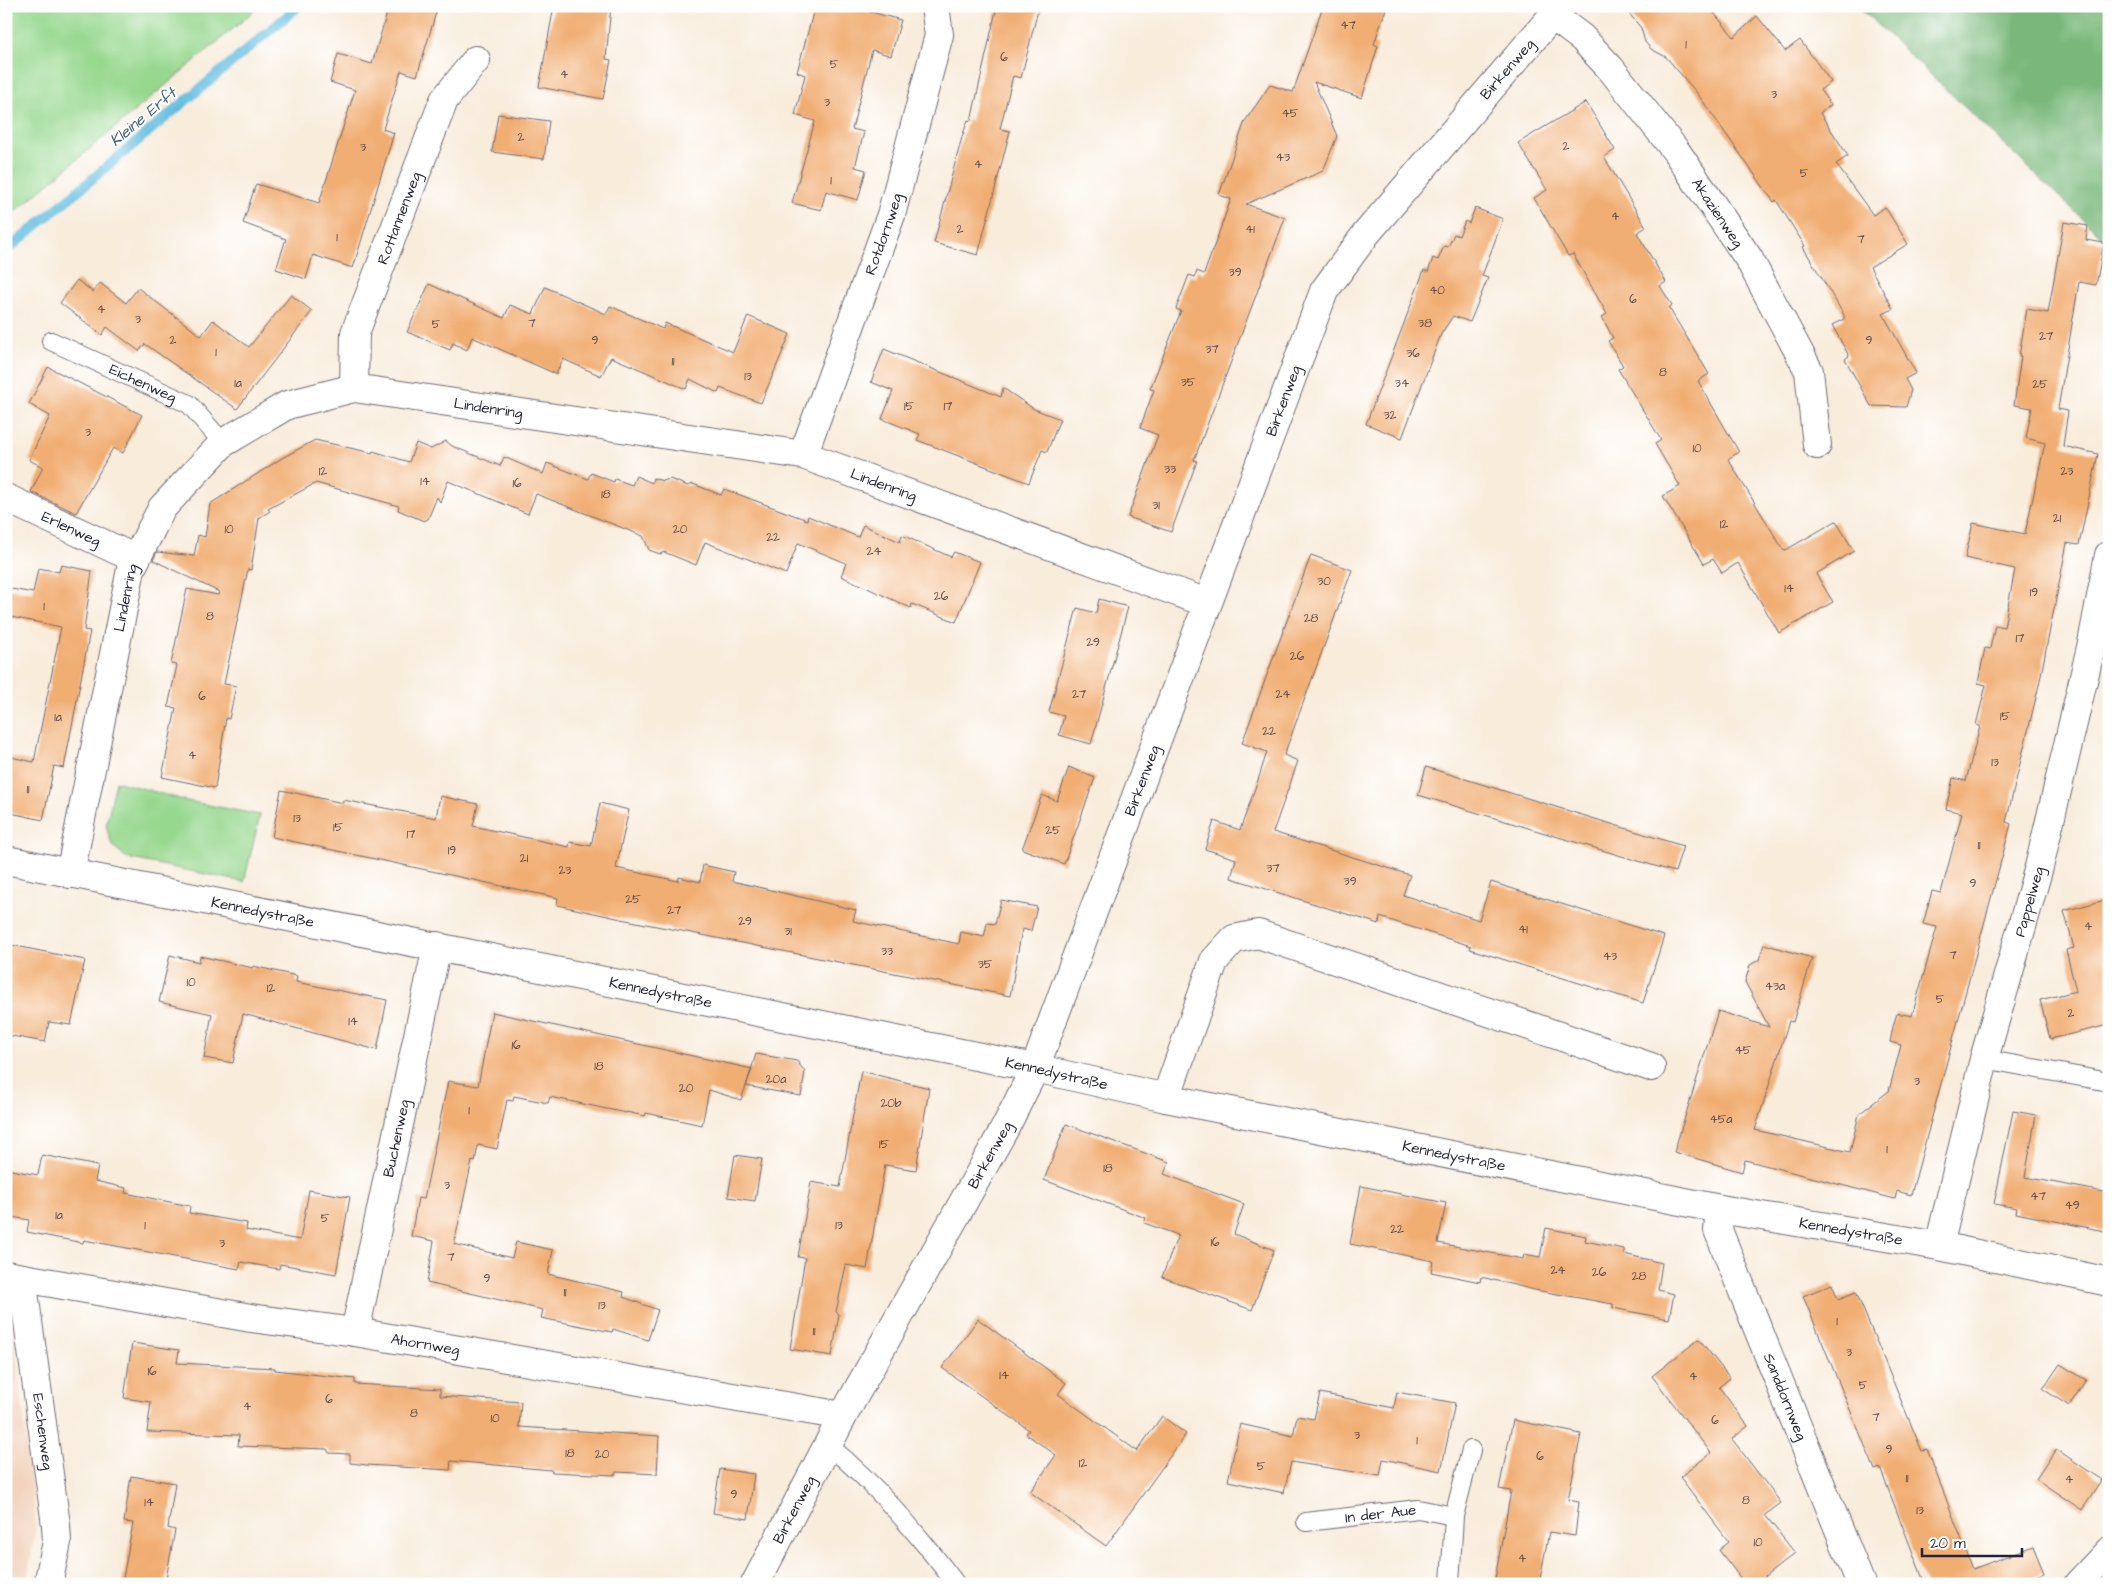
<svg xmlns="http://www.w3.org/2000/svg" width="2115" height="1590" font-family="'Architects Daughter',sans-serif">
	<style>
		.built { fill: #f2d4be }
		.green { fill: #97d88f; stroke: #5c7d65 }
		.forest { fill: #79b87a; stroke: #4e6d5a }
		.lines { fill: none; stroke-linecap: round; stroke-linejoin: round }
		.stream { stroke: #61bbdf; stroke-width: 10 }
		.building { fill: #f1ae73 }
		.lane-casing { stroke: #6d6973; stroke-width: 20 }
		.street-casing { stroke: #6d6973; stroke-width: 30 }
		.lane { stroke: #fff; stroke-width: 18 }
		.street { stroke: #fff; stroke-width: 28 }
		.labels { text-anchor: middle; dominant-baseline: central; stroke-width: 4; stroke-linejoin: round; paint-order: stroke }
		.number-label { font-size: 12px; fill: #564549 }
		.street-label { font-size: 15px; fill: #22223b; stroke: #fff }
		.water-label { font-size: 16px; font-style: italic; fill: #3b5f7d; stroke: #fff }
	</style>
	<rect width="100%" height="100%" fill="#fff"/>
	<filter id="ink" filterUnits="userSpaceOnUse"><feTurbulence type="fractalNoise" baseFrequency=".02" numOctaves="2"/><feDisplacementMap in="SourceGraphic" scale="10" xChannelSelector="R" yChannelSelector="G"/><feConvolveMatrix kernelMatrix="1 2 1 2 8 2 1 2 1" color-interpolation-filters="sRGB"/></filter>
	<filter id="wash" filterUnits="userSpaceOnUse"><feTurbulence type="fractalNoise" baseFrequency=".0096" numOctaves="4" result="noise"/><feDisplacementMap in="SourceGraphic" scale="20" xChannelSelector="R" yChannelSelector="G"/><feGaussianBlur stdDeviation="1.12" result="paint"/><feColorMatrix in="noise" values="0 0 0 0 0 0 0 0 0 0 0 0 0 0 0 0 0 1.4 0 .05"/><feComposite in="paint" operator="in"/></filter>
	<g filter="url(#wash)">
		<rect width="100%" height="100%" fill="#f8ecdb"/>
		<path class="built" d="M6,1289L20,1382L36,1527L26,1584H6Z"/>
		<g class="green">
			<path d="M6,6H260L6,219Z"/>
			<path d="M116,781L187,801L260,815L244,882L127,858L112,845L106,826Z"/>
		</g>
		<path class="forest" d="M1858,6H2109V244Z"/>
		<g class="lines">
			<path class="stream" d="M6,251L299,6"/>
		</g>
		<g id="blocks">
			<g class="building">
				<path d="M389,6H438L417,76L401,71L383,129L394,133L353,268L313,255L306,279L276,269L286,239L243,223L256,184L319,203L355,90L330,82L338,54L372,64Z"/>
				<path d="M554,6H611L606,59L611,60L603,99L539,87Z"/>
				<path d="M815,6H848L901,20L891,56L872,50L852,129L864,132L855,167L866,170L858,200L826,191L821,210L792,203L815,121L795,115L805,75L797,72Z"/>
				<path d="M997,6H1039L1021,78L1013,76L1000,129L1010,131L978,255L934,243L962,137L968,120L971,121Z"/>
				<path d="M1323,6H1387L1374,44L1378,46L1362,98L1314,82L1337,136L1323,171L1246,204L1285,218L1194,460L1197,461L1171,532L1128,517L1158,435L1140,428L1154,390L1150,389L1181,311L1176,309L1189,275L1195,277L1197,271L1204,274L1231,199L1219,195L1245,121L1270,85L1293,92Z"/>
				<path d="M1623,6H1708L1734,37L1757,16L1785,51L1800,40L1831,82L1820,90L1831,105L1820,113L1848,156L1836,164L1873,215L1885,207L1908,244L1870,267L1893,309L1883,314L1916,373L1905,379L1911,390L1906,407L1871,406L1845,359L1849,356L1832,325L1844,319V315L1803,247L1805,246L1776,200L1774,202L1697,93L1666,57L1651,49L1645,42L1641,28Z"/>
				<path d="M1586,102L1615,150L1604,157L1646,227L1637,233L1666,282L1660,286L1672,305L1669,308L1709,374L1698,381L1739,452L1728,459L1784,551L1836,521L1854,551L1816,574L1833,602L1779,633L1738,563L1722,573L1713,559L1704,564L1663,496L1680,486L1655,444L1661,440L1618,369L1623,366L1608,341L1613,338L1602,317L1607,314L1573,254L1568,256L1534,198L1547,190L1518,143Z"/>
				<path d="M498,114L549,121L544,159L492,152Z"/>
				<path d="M1475,208L1503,219L1482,276L1488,278L1470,322L1453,316L1441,334L1402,438L1366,424L1424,270L1428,272L1433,258L1438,260L1444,246L1448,247L1454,234L1459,236L1465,221L1469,223Z"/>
				<path d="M2064,222L2088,226L2086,240L2104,243L2096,285L2079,282L2058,409L2068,411L2063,446L2098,454L2079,545L2067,543L2039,685L2006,822L2011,824L1911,1195L1897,1191L1895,1199L1745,1160L1742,1172L1674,1152L1718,1011L1769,1027L1745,982L1750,965L1759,960L1764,944L1812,958L1793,1022L1789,1021L1755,1130L1850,1152L1859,1114L1889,1091L1901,1045L1890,1042L1893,1027L1897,1013L1912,1016L1937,927L1923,924L1932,891L1941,893L1962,813L1946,809L1953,778L1966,781L1980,726L1976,725L1986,685L1978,683L1985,648L1990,649L1995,625L2004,627L2015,569L1965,558L1973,523L2025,534L2045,443L2026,438L2032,408L2014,405L2021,356H2019L2027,309L2048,313Z"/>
				<path d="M77,280L93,292L100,283L126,303L138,288L201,336L213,320L249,347L291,295L312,311L237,409L145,344L139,351L107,327L102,335L60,303Z"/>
				<path d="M429,284L504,318L510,305L533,314L545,287L606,314L610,306L663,329L665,323L733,352L748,316L790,334L761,403L720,388L718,393L690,379L686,389L611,357L601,376L563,359L556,374L472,337L467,350L453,343L450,350L407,332Z"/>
				<path d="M884,349L1001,397L1003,388L1034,409L1060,419L1047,452L1042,450L1029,483L917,440L920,434L882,419L893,391L871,382Z"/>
				<path d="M48,367L142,415L123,453L113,448L76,513L31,492L43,467L29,460L50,416L29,404Z"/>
				<path d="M315,440L372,453L373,451L409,462L416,443L431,449L446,441L452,446L500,466L504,457L543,474L547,463L588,479L591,473L614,482L615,479L632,485L636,476L652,483L653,478L663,481L670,479L688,486L693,484L721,495L724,489L807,520L808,516L858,537L863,525L900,542L902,535L951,557L954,552L980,562L956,622L912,604L911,608L841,576L846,563L798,543L786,574L705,542L696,565L664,552L660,554L649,550L643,536L536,494L528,514L448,481L440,502L437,497L428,519L424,521L398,510L399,506L316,483L268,509L270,511L259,518L251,570L248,569L224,684L236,686L229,719L226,718L215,788L162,777L176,708L168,707L177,665L171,664L187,589L218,595L219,592L153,560L157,552L194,556L198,535L205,537L210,504L282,458Z"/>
				<path d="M1311,555L1352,570L1284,755L1298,761L1273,832L1410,875L1403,895L1479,920L1491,882L1664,936L1643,1003L1470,949L1471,946L1380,917L1379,924L1231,878L1236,859L1205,849L1214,821L1240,830L1258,780L1267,752L1242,743Z"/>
				<path d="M61,565L92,571L84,630L90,631L64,768L54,766L43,820L6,812V756L34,762L61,627L6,616V588L33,593L38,568L59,572Z"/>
				<path d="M1099,599L1128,607L1091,744L1059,735L1064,716L1049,712L1077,608L1096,613Z"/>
				<path d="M1069,767L1095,778L1064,864L1022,849L1042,795L1057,801Z"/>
				<path d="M1426,767L1683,846L1675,872L1418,795Z"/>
				<path d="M281,790L343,803V800L436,818L440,796L478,804L473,826L569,847L570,842L591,846L600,803L629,810L616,868L678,881L679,877L700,882L703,865L734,872L732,881L856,910L853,921L959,944L961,932L984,937L987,923L995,924L1001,900L1037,907L1031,931L1022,929L1010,996L626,920L557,905L558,898L272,837Z"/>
				<path d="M2109,899V1025L2050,1039L2040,1000L2076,991L2066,950L2074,948L2064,911Z"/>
				<path d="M6,944L85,960L71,1025L49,1022L45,1042L6,1035Z"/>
				<path d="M170,955L199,962L200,956L253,968V966L297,976L296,982L387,1000L377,1050L243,1014L233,1063L204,1058L212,1014L159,1002Z"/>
				<path d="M492,1012L752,1069L741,1100L709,1090L702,1125L646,1113L645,1116L626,1112V1113L550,1097L548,1103L514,1096L513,1101L507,1100L497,1149L478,1145L475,1162L472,1161L454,1244L512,1258L516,1242L553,1250L548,1274L624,1292L623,1297L658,1310L648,1340L613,1329L612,1332L541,1318L543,1310L427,1283L434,1241L411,1236L418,1198L424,1199L448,1081L478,1086Z"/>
				<path d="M756,1054L797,1061L805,1072L801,1096L746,1086Z"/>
				<path d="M861,1071L929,1088L916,1170L885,1165L867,1269L846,1265L836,1312L839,1314L832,1356L790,1349L805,1258L798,1257L811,1182L840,1187Z"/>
				<path d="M2013,1111L2036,1115L2025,1177L2109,1193V1232L2016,1213L2017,1208L1994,1204Z"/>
				<path d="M1066,1124L1169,1162L1164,1174L1244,1204L1234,1234L1274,1250L1252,1310L1162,1277L1178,1235L1144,1223L1146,1218L1044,1180Z"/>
				<path d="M42,1155L98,1166L95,1181L126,1188L125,1193L190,1206L189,1213L247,1223L246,1230L300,1240L309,1190L350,1197L336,1274L280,1264L279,1269L241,1262L239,1269L84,1240L83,1243L27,1232L29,1220L6,1216V1169L38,1175Z"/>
				<path d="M735,1155L762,1159L755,1201L728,1197Z"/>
				<path d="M1361,1186L1446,1203L1438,1243L1523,1259L1524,1254L1540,1257L1546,1228L1586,1236L1585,1241L1624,1249V1254L1662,1263L1658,1290L1674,1294L1669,1319L1613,1308V1304L1535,1290L1481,1277L1480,1282L1431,1272L1433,1261L1350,1244Z"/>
				<path d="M1832,1284L1838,1299L1856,1292L1922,1451L1927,1449L1973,1569L2033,1546L2044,1573L2016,1584H1925L1880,1468L1875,1470L1803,1296Z"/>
				<path d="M978,1319L1066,1383L1058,1394L1137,1451L1162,1416L1186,1434L1106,1546L1030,1492L1056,1455L1026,1434L1029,1430L942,1368Z"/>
				<path d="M1699,1339L1730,1378L1719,1387L1748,1426L1732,1439L1781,1503L1765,1515L1795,1553L1756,1584H1745L1719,1550L1729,1542L1680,1477L1711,1453L1652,1376Z"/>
				<path d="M132,1343L179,1350L177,1363L275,1368V1370L355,1379V1384L440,1389V1396L521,1402L519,1427L659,1436L657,1474L616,1472L615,1475L552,1472L551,1470L451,1461L450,1470L367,1465L350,1463V1454L329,1453L327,1449L238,1446L239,1435L147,1432L151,1402L124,1398Z"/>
				<path d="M2060,1364L2086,1380L2069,1406L2043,1389Z"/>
				<path d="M1397,1392L1455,1403L1441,1471L1383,1459L1380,1476L1291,1462L1284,1493L1228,1481L1240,1424L1293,1436L1297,1416L1314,1419L1320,1393L1394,1408Z"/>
				<path d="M1513,1420L1581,1434L1568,1500L1579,1502L1575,1536L1549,1532L1539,1584H1494L1511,1491L1499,1489Z"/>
				<path d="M2056,1449L2102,1480L2082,1510L2036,1479Z"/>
				<path d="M720,1469L754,1474L748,1519L713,1513Z"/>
				<path d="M131,1476L175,1483L168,1528L175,1530L165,1584H122L133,1523L124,1522Z"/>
			</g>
		</g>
	</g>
	<g filter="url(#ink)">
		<use href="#blocks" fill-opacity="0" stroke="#6d6973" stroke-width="1"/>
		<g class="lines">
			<defs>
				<g id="lane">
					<path id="s1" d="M51,341L189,404L223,443"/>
					<path d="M1984,1059L2109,1082"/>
					<path d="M828,1445C877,1485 917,1533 956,1584"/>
					<path id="s2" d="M1306,1522L1418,1509L1454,1516"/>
					<path d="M1450,1584L1454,1516L1471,1450"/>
				</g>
				<g id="street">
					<path id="s3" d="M1553,16L1582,38L1611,69L1676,151L1749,259L1809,371L1817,445"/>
					<path id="s4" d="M354,388L355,333L444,100L476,60"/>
					<path id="s5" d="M803,455L891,215L939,35L935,6"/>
					<path id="s6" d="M6,498L136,559"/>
					<path id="s7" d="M6,860L1035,1068L1166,1098L1720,1209L1939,1246L2109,1282"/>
					<path id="s8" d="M70,874L131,569L162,508L223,443L287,405L354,388L803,455L1207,603"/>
					<path d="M1166,1098L1214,961L1234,939L1258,934L1651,1067"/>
					<path id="s9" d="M1720,1209L1718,1230L1861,1584"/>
					<path id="s10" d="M1939,1246L1984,1059L2039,867L2092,643L2109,555"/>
					<path id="s11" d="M6,1275L251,1318L355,1332L843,1416"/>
					<path id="s12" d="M22,1278L56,1525L57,1542L48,1584"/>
					<path id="s13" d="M355,1332L437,946"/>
					<path id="s14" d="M755,1584L843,1416L1005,1128L1035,1068L1324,291L1366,234L1561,6"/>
					<path d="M2078,1584L2109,1551"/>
				</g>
			</defs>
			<use href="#lane" class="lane-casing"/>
			<use href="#street" class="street-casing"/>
			<use href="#lane" class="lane"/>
			<use href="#street" class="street"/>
		</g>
	</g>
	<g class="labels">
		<g class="number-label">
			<text x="1348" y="25">47</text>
			<text x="1686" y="44">1</text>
			<text x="1004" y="57">6</text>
			<text x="834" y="64">5</text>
			<text x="564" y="74">4</text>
			<text x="1774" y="94">3</text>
			<text x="827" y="102">3</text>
			<text x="1290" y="113">45</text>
			<text x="521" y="137">2</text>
			<text x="1566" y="146">2</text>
			<text x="363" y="147">3</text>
			<text x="1283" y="157">43</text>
			<text x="978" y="164">4</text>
			<text x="1804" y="173">5</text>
			<text x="831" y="180">1</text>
			<text x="1615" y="216">4</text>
			<text x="960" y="229">2</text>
			<text x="1250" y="229">41</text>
			<text x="337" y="237">1</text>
			<text x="1861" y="239">7</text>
			<text x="1235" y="272">39</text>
			<text x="1437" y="290">40</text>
			<text x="1633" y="299">6</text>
			<text x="101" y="309">4</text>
			<text x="138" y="319">3</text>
			<text x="532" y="323">7</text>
			<text x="1425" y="323">38</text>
			<text x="436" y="324">5</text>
			<text x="2046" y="336">27</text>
			<text x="173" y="340">2</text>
			<text x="595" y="340">9</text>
			<text x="1869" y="340">9</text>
			<text x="1212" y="349">37</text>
			<text x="216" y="352">1</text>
			<text x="1413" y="353">36</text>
			<text x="673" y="361">11</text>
			<text x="1663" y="372">8</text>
			<text x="748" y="376">13</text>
			<text x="1188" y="382">35</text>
			<text x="238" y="383">1a</text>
			<text x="1402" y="383">34</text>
			<text x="2040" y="384">25</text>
			<text x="909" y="406">15</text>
			<text x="948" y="406">17</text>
			<text x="1390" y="415">32</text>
			<text x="88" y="432">3</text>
			<text x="1697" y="448">10</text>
			<text x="1170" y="469">33</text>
			<text x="323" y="471">12</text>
			<text x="2067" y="471">23</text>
			<text x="425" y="481">14</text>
			<text x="517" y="483">16</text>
			<text x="606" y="494">18</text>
			<text x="1156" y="505">31</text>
			<text x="2057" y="518">21</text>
			<text x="1724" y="524">12</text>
			<text x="229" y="529">10</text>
			<text x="680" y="529">20</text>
			<text x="773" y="537">22</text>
			<text x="874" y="551">24</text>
			<text x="1324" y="581">30</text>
			<text x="1789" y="588">14</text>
			<text x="2034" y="592">19</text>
			<text x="941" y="596">26</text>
			<text x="44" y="606">1</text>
			<text x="210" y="616">8</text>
			<text x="1311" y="618">28</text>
			<text x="2020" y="638">17</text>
			<text x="1093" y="642">29</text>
			<text x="1297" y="656">26</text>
			<text x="1079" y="694">27</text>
			<text x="1283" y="694">24</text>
			<text x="202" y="696">6</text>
			<text x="2005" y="716">15</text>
			<text x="58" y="717">1a</text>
			<text x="1269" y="731">22</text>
			<text x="192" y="755">4</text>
			<text x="1995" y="762">13</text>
			<text x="28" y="789">11</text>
			<text x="297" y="818">13</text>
			<text x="338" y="827">15</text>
			<text x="1053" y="830">25</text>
			<text x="411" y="834">17</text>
			<text x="1979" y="845">11</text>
			<text x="452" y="850">19</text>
			<text x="524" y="858">21</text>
			<text x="1273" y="868">37</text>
			<text x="565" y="870">23</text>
			<text x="1350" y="881">39</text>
			<text x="1973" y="883">9</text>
			<text x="633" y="899">25</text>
			<text x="674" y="910">27</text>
			<text x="745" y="921">29</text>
			<text x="2088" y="926">4</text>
			<text x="1523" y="929">41</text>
			<text x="788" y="931">31</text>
			<text x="887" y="951">33</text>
			<text x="1953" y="955">7</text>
			<text x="1610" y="956">43</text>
			<text x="985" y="964">35</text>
			<text x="191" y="982">10</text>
			<text x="1775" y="986">43a</text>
			<text x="271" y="988">12</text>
			<text x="1940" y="999">5</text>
			<text x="2071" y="1013">2</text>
			<text x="353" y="1021">14</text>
			<text x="516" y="1045">16</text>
			<text x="1743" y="1050">45</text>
			<text x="599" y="1066">18</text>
			<text x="776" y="1079">20a</text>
			<text x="1917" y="1081">3</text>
			<text x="686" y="1088">20</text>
			<text x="891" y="1103">20b</text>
			<text x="469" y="1110">1</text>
			<text x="1721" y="1119">45a</text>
			<text x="884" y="1144">15</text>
			<text x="1887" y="1149">1</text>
			<text x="1108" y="1168">18</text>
			<text x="447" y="1185">3</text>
			<text x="2038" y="1196">47</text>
			<text x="2072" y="1205">49</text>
			<text x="59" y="1215">1a</text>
			<text x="325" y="1218">5</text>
			<text x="145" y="1225">1</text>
			<text x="839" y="1225">13</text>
			<text x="1397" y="1229">22</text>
			<text x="1215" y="1242">16</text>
			<text x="222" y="1243">3</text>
			<text x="451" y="1257">7</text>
			<text x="1558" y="1270">24</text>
			<text x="1599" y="1272">26</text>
			<text x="1639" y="1276">28</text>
			<text x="487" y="1278">9</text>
			<text x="565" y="1292">11</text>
			<text x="602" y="1305">13</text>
			<text x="1837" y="1321">1</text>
			<text x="814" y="1331">11</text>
			<text x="1849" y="1352">3</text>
			<text x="152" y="1371">16</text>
			<text x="1004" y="1375">14</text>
			<text x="1693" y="1376">4</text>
			<text x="1863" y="1385">5</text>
			<text x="329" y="1399">6</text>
			<text x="247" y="1406">4</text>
			<text x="414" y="1413">8</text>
			<text x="1876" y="1417">7</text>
			<text x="495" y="1418">10</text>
			<text x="1715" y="1420">6</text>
			<text x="1357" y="1435">3</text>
			<text x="1417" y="1440">1</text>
			<text x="1889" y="1449">9</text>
			<text x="570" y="1453">18</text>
			<text x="602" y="1454">20</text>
			<text x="1540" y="1456">6</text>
			<text x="1083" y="1463">12</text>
			<text x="1261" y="1466">5</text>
			<text x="1907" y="1478">11</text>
			<text x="2069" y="1479">4</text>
			<text x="734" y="1494">9</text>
			<text x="1746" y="1500">8</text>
			<text x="149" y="1502">14</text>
			<text x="1920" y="1510">13</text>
			<text x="1758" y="1542">10</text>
			<text x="1522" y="1558">4</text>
		</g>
		<g class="street-label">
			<text stroke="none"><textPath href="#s14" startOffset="1704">Birkenweg</textPath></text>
			<text stroke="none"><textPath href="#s3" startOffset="258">Akazienweg</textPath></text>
			<text stroke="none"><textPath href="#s4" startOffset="178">Rottannenweg</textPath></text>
			<text stroke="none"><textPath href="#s5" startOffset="235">Rotdornweg</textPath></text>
			<text stroke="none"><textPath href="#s1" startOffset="101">Eichenweg</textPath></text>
			<text stroke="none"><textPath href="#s14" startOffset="1299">Birkenweg</textPath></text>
			<text stroke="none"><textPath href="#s8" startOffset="748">Lindenring</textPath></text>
			<text stroke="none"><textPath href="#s8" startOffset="1152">Lindenring</textPath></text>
			<text stroke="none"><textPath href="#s6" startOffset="72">Erlenweg</textPath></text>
			<text stroke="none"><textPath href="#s8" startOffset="282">Lindenring</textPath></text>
			<text stroke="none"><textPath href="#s14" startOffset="894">Birkenweg</textPath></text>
			<text stroke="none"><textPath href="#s10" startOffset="356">Pappelweg</textPath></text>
			<text stroke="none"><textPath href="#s7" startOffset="262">Kennedystraße</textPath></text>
			<text stroke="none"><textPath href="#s7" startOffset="668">Kennedystraße</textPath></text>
			<text stroke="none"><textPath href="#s7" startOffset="1072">Kennedystraße</textPath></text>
			<text stroke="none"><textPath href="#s13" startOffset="198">Buchenweg</textPath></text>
			<text stroke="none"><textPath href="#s14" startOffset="489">Birkenweg</textPath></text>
			<text stroke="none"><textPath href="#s7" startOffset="1478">Kennedystraße</textPath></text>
			<text stroke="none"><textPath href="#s7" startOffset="1882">Kennedystraße</textPath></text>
			<text stroke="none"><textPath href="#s11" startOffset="425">Ahornweg</textPath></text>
			<text stroke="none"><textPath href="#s9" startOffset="201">Sanddornweg</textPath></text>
			<text stroke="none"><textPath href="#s12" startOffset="155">Eschenweg</textPath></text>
			<text stroke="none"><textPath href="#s14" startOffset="84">Birkenweg</textPath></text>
			<text stroke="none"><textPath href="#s2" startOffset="75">In der Aue</textPath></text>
		</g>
		<g class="water-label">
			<text transform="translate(143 117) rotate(-40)">Kleine Erft</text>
		</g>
	</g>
	<rect width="2115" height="1590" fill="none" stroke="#fff" stroke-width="25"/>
	<path d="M1922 1548v8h100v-8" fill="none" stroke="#22223b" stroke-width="2.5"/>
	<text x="1930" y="1548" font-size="15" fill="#22223b" stroke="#ffffff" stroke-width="4" paint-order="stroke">20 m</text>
</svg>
